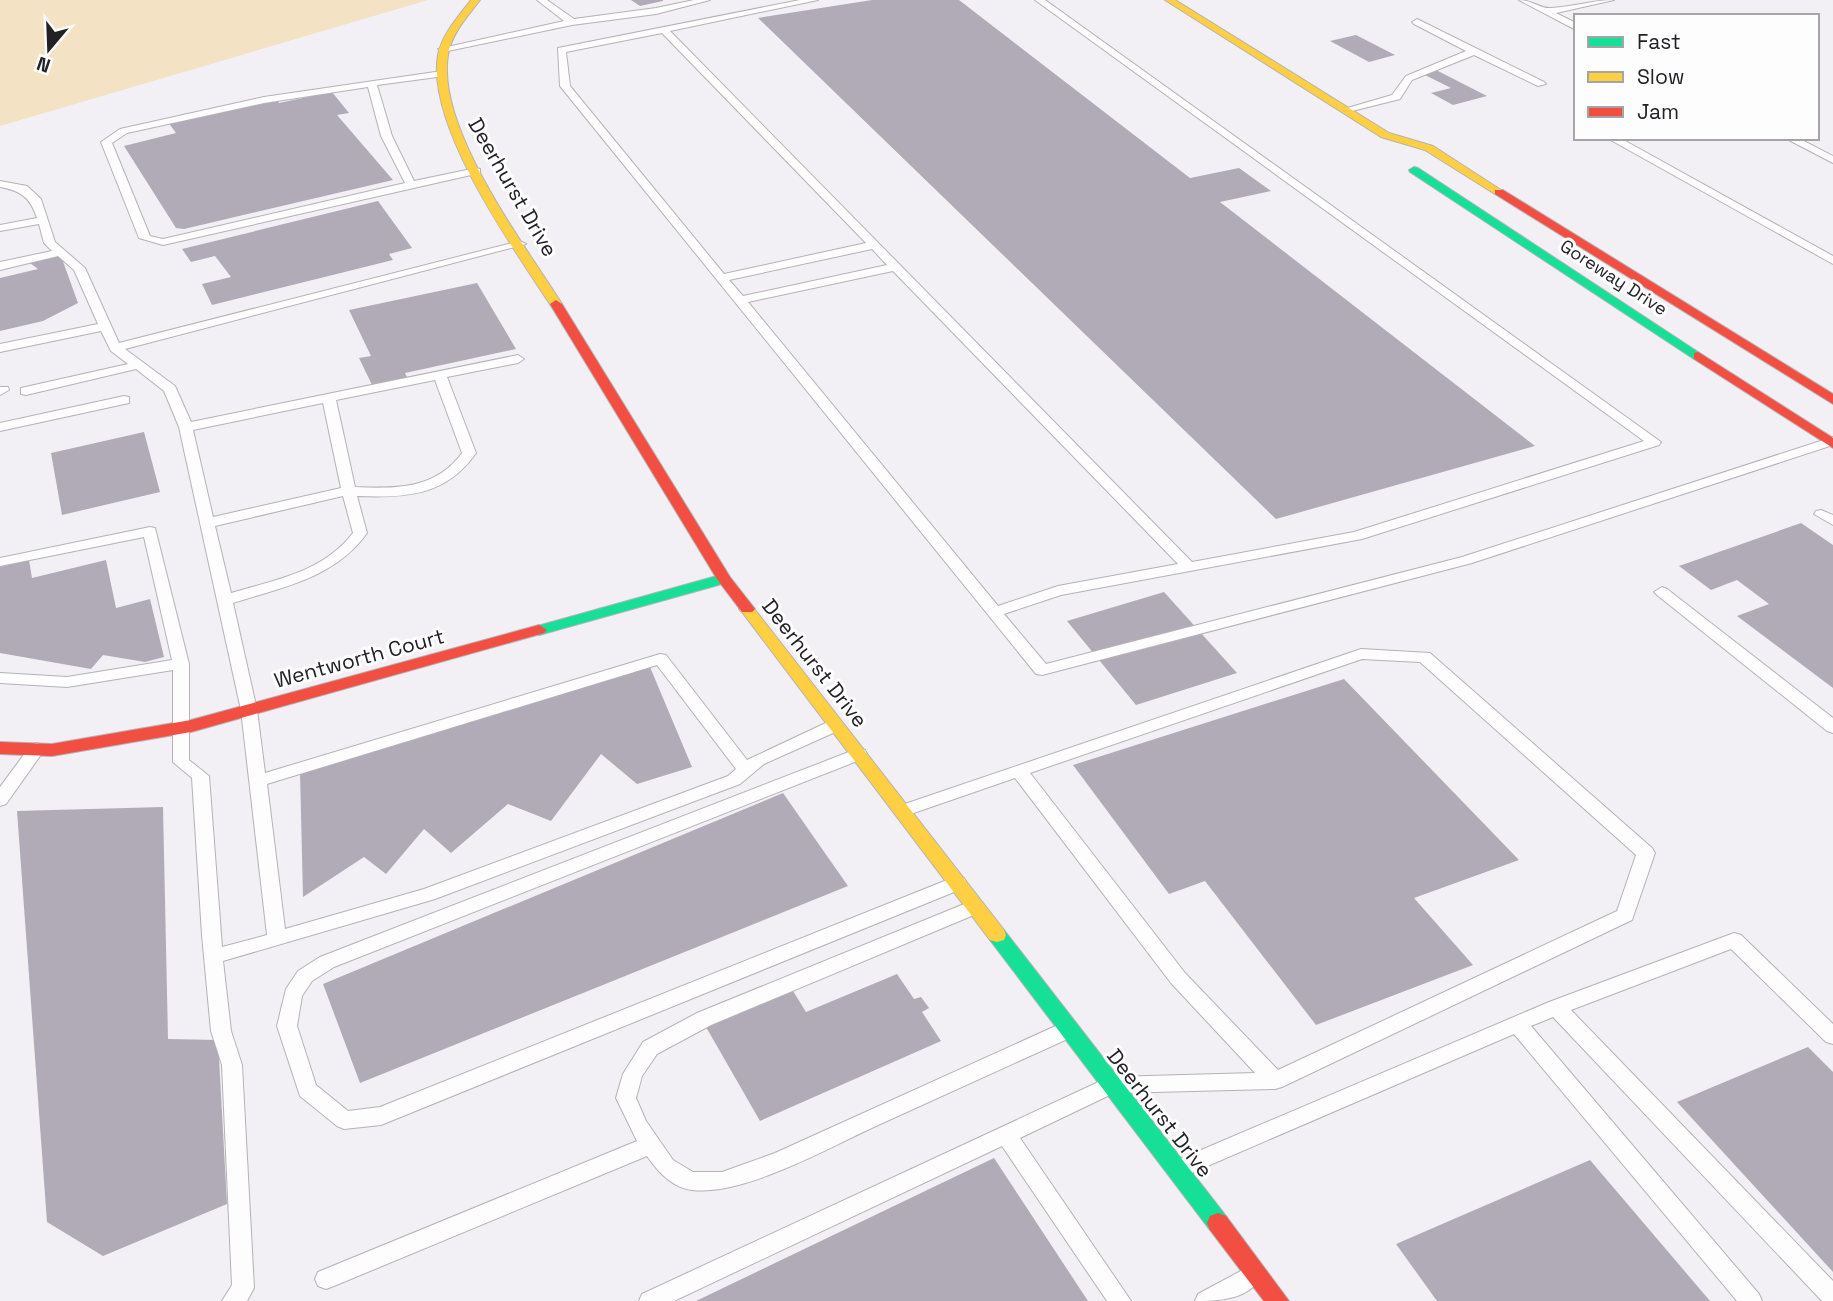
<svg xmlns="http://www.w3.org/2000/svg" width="1833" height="1301" font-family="'Space Grotesk',sans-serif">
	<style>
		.green { fill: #f3e2c4 }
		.building { fill: #b1abb7 }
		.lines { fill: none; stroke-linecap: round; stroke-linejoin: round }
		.lane-casing { stroke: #b4b2b5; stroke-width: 2 }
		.fast-casing { stroke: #b4b2b5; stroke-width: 2 }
		.slow-casing { stroke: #b4b2b5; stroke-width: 2 }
		.jam-casing { stroke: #b4b2b5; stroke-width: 2 }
		.lane { fill: #fdfdfd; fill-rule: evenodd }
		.fast { fill: #16e098; fill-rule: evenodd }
		.slow { fill: #ffcf43; fill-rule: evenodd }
		.jam { fill: #f24e42; fill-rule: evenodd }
		.labels { text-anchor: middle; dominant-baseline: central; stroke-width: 6; stroke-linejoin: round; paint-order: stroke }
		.far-street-label { font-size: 18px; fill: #222124; stroke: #fdfdfe }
		.street-label { font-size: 21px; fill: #222124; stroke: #fdfdfe }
	</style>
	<rect width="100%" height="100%" fill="#f2f0f4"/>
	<path class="green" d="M0,0H428L0,126Z"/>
	<g class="building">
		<path d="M631,0H663V1L640,6Z"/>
		<path d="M872,0H959L1190,178L1239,168L1271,191L1220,202L1535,446L1276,519L758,18Z"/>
		<path d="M1356,35L1395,55L1369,62L1330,41Z"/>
		<path d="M1436,70L1487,96L1453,105L1431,93L1451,88L1423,74Z"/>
		<path d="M332,92L349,113L337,115L393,180L184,229L176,228L124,146L176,133L168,122L276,99L279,103Z"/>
		<path d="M378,201L412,248L389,254L393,260L212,305L202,284L231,277L215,256L191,262L182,249Z"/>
		<path d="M61,256L78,303L43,321L0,331V278L38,269L30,263Z"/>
		<path d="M477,283L516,349L405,373L408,379L373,387L359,358L371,356L349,310Z"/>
		<path d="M144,432L160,492L62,515L51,453Z"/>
		<path d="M1801,523L1833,545V688L1737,616L1769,604L1737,580L1711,590L1679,566Z"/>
		<path d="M29,560L32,578L106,560L116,608L150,599L164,657L145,662L103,655L91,669L0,653V567Z"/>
		<path d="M1164,592L1237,673L1136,705L1067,621Z"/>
		<path d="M650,667L692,767L637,784L601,754L551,821L508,804L451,853L424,829L386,874L364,857L303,897L300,773Z"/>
		<path d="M1344,679L1519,860L1414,898L1473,965L1316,1025L1205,881L1169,894L1073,765Z"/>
		<path d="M783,793L848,886L360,1083L323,984Z"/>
		<path d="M163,807L168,1039L218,1040L227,1204L103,1256L47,1222L17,811Z"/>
		<path d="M897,974L914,999L921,997L929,1008L922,1012L941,1041L760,1121L706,1027L793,991L806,1012Z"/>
		<path d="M1808,1047L1833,1072V1272L1677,1102Z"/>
		<path d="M994,1158L1088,1301H696Z"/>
		<path d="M1590,1160L1710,1301H1437L1396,1244Z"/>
	</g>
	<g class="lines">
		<defs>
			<g id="lane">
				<path d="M537,0H547L574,19L656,8L694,0H710L656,14L572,25L443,52L438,49L564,21Z"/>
				<path d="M800,0H818L670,31L1192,562L1354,532L1644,441L1035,0H1045L1661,442L1659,445L1362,539L1061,595L1004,614L1046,664L1462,557L1833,437V445L1472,563L1042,675L1036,674L560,86L558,48ZM662,33L866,243L724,274L570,86L566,52ZM872,249L887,265L743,296L729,280ZM893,271L1178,564L1058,586L998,606L748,302Z"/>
				<path d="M1519,0C1532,0 1541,9 1551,8C1573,7 1593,0 1614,0L1556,13L1576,23V30Z"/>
				<path d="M1417,19L1544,82L1546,84L1538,86L1474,55L1412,80L1400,99L1344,113V109L1392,95L1406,76L1466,51L1414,24L1412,22Z"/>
				<path d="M442,71L447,74L445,76L377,85L392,136L414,181L476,168L480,169V173L163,245L139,238L101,142L120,129L264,97ZM368,87L381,136L405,183L163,239L150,236L112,143L127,133L264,103Z"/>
				<path d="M1607,138H1620L1833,256V264Z"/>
				<path d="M1785,138H1798L1833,156V163Z"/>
				<path d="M0,181L27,186L41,199L55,242L85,268L119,343L520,241L526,244L125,349L175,386L191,422L518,355L524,359L518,363L447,377L476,453C446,496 406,498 357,496L367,533C335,578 283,587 233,603L257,710L265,773L660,654L666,655L747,760L830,721L836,719L844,725L842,729L764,764L740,784L435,899L223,961L231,1031L242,1065L254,1288L247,1301H222L232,1285L222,1065L211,1031L202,935L192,778L173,762V670L67,687L0,683V673L67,677L172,660L144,537L0,566V558L150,527L155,528L189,664V760L209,776L222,947L267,935L241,710L179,427L164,391L136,369L26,395L21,394V388L128,364L111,351L101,331L0,352V344L98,324L74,270L58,256L0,270V262L52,251L44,243L39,224L0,231V225L37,218C30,197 21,191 0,187ZM435,380L462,453C436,489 396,489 355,487L336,400ZM323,403L341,488L213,517L193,430ZM343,496L353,533C323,572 275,580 231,593L215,526ZM657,665L736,769L728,776L424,889L285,929L267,784Z"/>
				<path d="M0,387H8L9,390L0,395Z"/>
				<path d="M124,396L129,397V403L0,431V423Z"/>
				<path d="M1821,510L1833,515V525L1814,514L1816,511Z"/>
				<path d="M1662,587L1667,589L1833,718V733L1827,731L1657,595L1654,592Z"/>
				<path d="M1361,649L1430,653L1652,848L1655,853L1632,920L1282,1087L1275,1089L1114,1093L1020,1138L1131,1301H1107L1002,1146L674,1301H639L642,1294L1105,1079L1112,1077L1255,1073L1171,983L1015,778L902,817L896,815L893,811L896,807ZM1362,659L1420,662L1636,855L1617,911L1278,1070L1185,973L1030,773Z"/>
				<path d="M37,743L45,749L6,804L0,806V787L31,745Z"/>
				<path d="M859,748L865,750L867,754L865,758L334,967L312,981L302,996L297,1026L316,1085L348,1111L380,1107L952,878L958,876L964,878L967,883L964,888L381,1125L344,1129L337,1126L300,1096L277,1026L286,989L298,971L320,957Z"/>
				<path d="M974,900L981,902L983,907L981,912L711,1025L657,1054L642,1076L636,1098L646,1121L673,1160L693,1172H722L775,1153L1060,1024L1067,1022L1074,1024L1077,1030L1074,1036C1008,1066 942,1096 876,1126C828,1148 744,1196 692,1190C673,1188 657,1171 647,1156L334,1286L326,1289L318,1286L315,1279L318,1272L637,1141L616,1098L623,1074L643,1042L697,1013Z"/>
				<path d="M1734,933L1741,935L1833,1024V1044L1826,1042L1731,949L1571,1010L1833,1281V1301H1822L1553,1017L1531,1026L1759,1294L1762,1301H1737L1514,1034L1189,1174L1181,1177L1173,1174L1170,1168L1173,1162L1549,1002Z"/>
				<path d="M1250,1266L1258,1269L1261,1276C1250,1300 1217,1301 1195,1301L1198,1294Z"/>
			</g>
			<g id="fast">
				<path d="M1414,167L1418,168L1704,356L1702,359H1694L1410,172L1409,170Z"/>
				<path d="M724,574L729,576L731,579L729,582L539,635L531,630L534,627Z"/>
				<path d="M997,928L1004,930L1226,1216L1229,1223L1226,1230L1218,1233L1210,1230L990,940L988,935L990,930Z"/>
			</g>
			<g id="slow">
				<path d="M471,0H480C468,16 451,34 448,55C436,128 524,244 562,304L560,307H552C513,248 426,126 438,55C442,34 459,16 471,0Z"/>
				<path d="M1165,0H1175L1389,133L1433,146L1504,192L1495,194L1425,150L1381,137Z"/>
				<path d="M747,604L752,606L1004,930L1006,935L1004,940L997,942L990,940L742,612L739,609Z"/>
			</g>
			<g id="jam">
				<path d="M1495,190H1503L1833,394V404L1495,194Z"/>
				<path d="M556,300L562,304L730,577L755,609L752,612H742L717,579L550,304Z"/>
				<path d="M1698,352L1833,438V448L1694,359V353Z"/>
				<path d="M539,625L547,630L544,633L191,732L52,756L0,754V742L52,744L191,720Z"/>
				<path d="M1218,1213L1226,1216L1289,1301H1264L1210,1230L1207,1223L1210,1216Z"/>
			</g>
		</defs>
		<use href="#lane" class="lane-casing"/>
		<use href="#fast" class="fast-casing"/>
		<use href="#slow" class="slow-casing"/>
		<use href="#jam" class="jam-casing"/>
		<use href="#lane" class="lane"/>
		<use href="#fast" class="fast"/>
		<use href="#slow" class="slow"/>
		<use href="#jam" class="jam"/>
	</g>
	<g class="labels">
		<g class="far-street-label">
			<text transform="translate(1614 277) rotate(33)">Goreway Drive</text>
		</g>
		<g class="street-label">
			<text transform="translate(513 187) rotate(60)">Deerhurst Drive</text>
			<text transform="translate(359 658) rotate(-15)">Wentworth Court</text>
			<text transform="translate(815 663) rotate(52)">Deerhurst Drive</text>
			<text transform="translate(1160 1113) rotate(52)">Deerhurst Drive</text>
		</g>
	</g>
	<rect x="1574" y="14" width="245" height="126" fill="#fdfdfe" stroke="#a5a5a7" stroke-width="2"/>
	<rect x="1588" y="37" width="35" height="10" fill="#16e098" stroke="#a5a5a7" stroke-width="2"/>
	<text x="1637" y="49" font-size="21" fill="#222124">Fast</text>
	<rect x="1588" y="72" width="35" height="10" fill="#ffcf43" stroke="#a5a5a7" stroke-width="2"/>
	<text x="1637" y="84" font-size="21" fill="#222124">Slow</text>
	<rect x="1588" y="107" width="35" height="10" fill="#f24e42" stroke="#a5a5a7" stroke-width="2"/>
	<text x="1637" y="119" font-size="21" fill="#222124">Jam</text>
	<g transform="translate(49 49) rotate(199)" stroke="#fdfdfe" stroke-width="5" paint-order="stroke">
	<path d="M0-5L12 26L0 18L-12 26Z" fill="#222124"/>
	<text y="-10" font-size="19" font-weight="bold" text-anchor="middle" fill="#222124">N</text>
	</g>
</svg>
